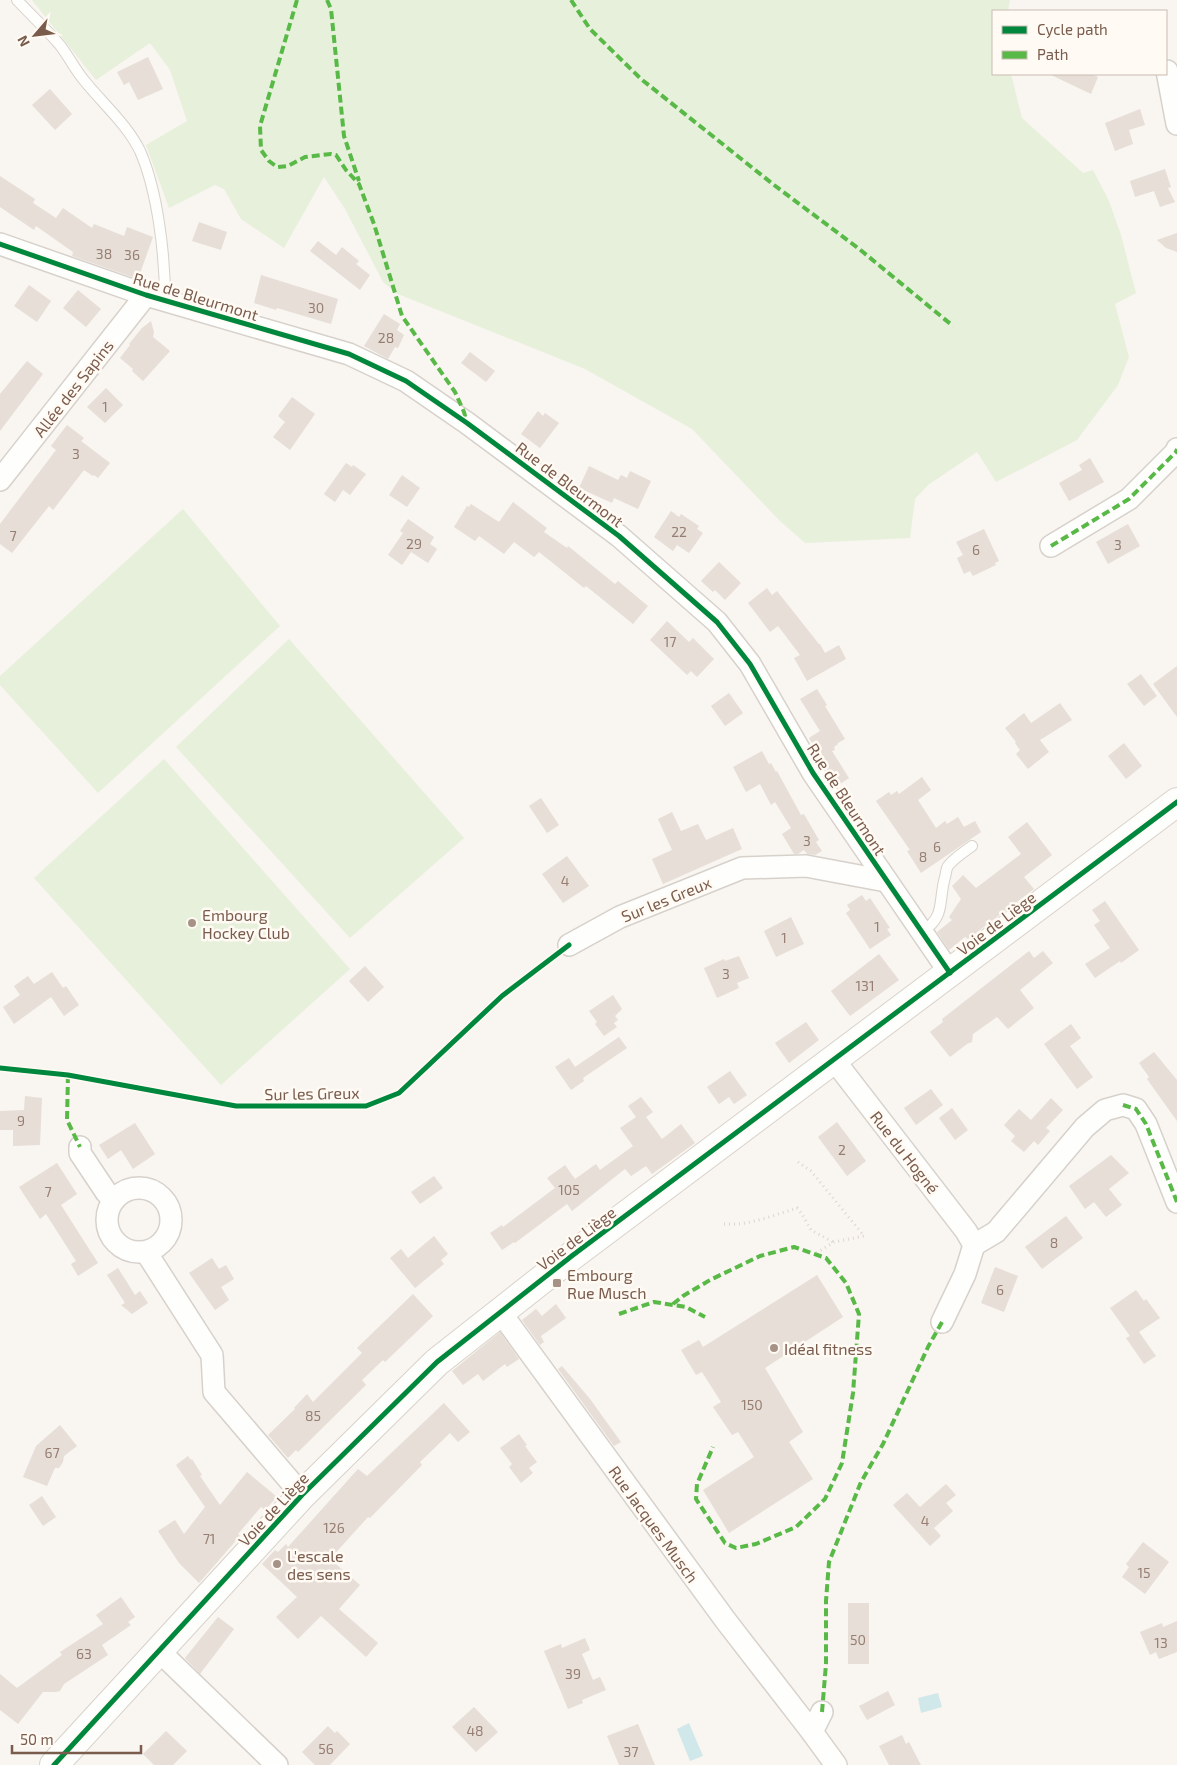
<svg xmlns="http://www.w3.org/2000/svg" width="1177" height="1765" font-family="'Exo 2',sans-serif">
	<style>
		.green { fill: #e7f0db }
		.water { fill: #d0e8ea }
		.building { fill: #e6ded7 }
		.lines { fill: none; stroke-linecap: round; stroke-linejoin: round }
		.lane-casing { stroke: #d7d1cb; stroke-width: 12 }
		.street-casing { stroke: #d7d1cb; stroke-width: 24 }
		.secondary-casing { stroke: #d9d2cb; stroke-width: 30 }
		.path { stroke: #dcd5d0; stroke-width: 3; stroke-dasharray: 1 4; stroke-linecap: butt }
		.lane { stroke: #fefefd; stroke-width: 10 }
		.street { stroke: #fefefd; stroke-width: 21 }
		.secondary { stroke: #fefefd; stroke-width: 28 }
		.quiet { stroke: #58b947; stroke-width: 4; stroke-dasharray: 8 4; stroke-linecap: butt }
		.cycleway-casing { stroke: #fffaf3; stroke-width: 8 }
		.cycleway { stroke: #00873e; stroke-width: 5 }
		.poi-dot { fill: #a69286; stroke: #fffaf3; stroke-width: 2 }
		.labels { text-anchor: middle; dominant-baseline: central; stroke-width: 5; stroke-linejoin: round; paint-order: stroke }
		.number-label { font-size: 14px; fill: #977e72 }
		.street-label { font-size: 16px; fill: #7a5c4d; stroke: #fffaf3 }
		.poi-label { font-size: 16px; fill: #7a5c4d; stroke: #fffaf3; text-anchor: start }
	</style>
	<rect width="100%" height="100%" fill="#f9f5f0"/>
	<g class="green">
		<path d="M32,0H1010L1008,11H993V74H1011L1022,118L1083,173L1093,170L1109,201L1121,235L1136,293L1115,304L1129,357L1118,385L1077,440L996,482L977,452L928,485L915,499L910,538L805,543L780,521L692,429L585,369L398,294L383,282L345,209L324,177L284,248L241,219L224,189L215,185L169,208L146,145L187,121L170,70L150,43L96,80Z"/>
		<path d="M183,509L280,626L98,793L0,685V676Z"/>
		<path d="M289,639L464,838L350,938L176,747Z"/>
		<path d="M164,759L350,969L221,1085L34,878Z"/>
	</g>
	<g class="water">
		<path d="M938,1693L942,1707L921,1713L918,1698Z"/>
		<path d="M689,1723L703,1756L690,1761L677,1729Z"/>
	</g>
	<g class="building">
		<path d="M148,57L163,89L138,100L129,82L124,85L117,72Z"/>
		<path d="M1049,74H1091L1098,77L1091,94Z"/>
		<path d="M50,89L72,114L55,130L32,105Z"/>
		<path d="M1140,109L1145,125L1129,130L1133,144L1115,151L1105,123Z"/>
		<path d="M1165,169L1171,187L1168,188L1175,202L1160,207L1154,191L1135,197L1130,181Z"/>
		<path d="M0,176L35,199L33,203L56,218L63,208L92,228L94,224L124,236L127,227L153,237L138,279L72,256L73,252L36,226L34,230L0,207Z"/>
		<path d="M199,222L227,232L221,250L192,241Z"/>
		<path d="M1177,233V252L1166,248L1157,240Z"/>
		<path d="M318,241L336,255L342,247L359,261L356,264L370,275L360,290L310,251Z"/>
		<path d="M261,275L338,299L331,324L277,308L276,310L254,303Z"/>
		<path d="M29,285L51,301L37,322L14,306Z"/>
		<path d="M78,290L101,309L86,327L63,308Z"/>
		<path d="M384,314L400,324L397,330L404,335L398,348L395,347L388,359L364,346Z"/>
		<path d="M151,321L154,332L153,337L170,351L143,381L132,371L133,369L120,358L130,345L129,344L142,328Z"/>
		<path d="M470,352L495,371L486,382L461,363Z"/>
		<path d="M27,361L43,374L0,431V394Z"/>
		<path d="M106,388L123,405L105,423L87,407Z"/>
		<path d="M292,397L315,414L290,450L273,437L285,422L278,416Z"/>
		<path d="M538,411L543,416L545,413L559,423L540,448L521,434Z"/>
		<path d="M67,425L84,438L81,441L110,463L98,478L94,475L93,476L84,470L53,510L49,506L12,553L0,544V524L56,450L51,446Z"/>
		<path d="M1090,458L1104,482L1069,501L1059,483L1082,470L1079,465Z"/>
		<path d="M346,463L352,467L353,465L366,474L350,495L343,490L335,502L324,494Z"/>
		<path d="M589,466L618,480L621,475L627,478L630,471L651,481L638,509L614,498L612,503L579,488Z"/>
		<path d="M402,475L420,488L407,507L389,495Z"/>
		<path d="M513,502L547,528L544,532L567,548L568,546L615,584L618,581L648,606L633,624L586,586L584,588L539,552L534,557L514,542L504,554L479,536L475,541L454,527L467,506L469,507L471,504L499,522Z"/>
		<path d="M671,511L679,517L681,514L699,526L697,529L703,533L689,553L677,545L673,551L654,537Z"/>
		<path d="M408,519L434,537L430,544L437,549L428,563L411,552L402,565L388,555L403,533L400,531Z"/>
		<path d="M1128,524L1140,546L1108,564L1096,542Z"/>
		<path d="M984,529L999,561L995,563L996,565L973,576L970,571L964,574L957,558L963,555L956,542Z"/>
		<path d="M719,562L741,583L725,600L715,590L713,592L701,581Z"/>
		<path d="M767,588L772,595L777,591L819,644H820L825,653L839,645L846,659L807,681L794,658L800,655L778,626L770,632L748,603Z"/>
		<path d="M667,621L689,642L693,638L714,659L697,677L691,671L687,675L650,640Z"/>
		<path d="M1177,666V717L1153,684Z"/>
		<path d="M1141,674L1157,696L1144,706L1127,684Z"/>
		<path d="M817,689L827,705L825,706L845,739L838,743V744L834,747L835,750L832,751L849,778L837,786L824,766L819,758L821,757L809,738L820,731L800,699Z"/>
		<path d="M729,693L743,713L725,726L711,706Z"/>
		<path d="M1060,703L1072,720L1040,740L1049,752L1028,769L1016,754L1020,750L1015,743L1016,742L1005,728L1024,713L1031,723Z"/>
		<path d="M1124,743L1142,766L1126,779L1108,756Z"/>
		<path d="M762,751L769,764L771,763L776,772L777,771L801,815L804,814L819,840L816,842L822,851L815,855L807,854L804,850L798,854H794L782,834L791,828L775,802L771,805L760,784L746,792L733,767Z"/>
		<path d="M922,777L931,790L918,800L936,828L945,821L947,824L958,817L964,827L975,821L981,832L921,873L907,851L910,850L876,801L889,792L891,795L897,791L899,794Z"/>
		<path d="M541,798L559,825L547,833L529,806Z"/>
		<path d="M672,812L681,831L698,824L706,840L733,828L742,849L663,884L652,859L672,850L658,819Z"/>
		<path d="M1027,822L1052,855L1024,877L1034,889L968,939L965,937L949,950L937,932L952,920L949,917L961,899L952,886L963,875L976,888L1021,854L1008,837Z"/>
		<path d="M567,856L589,886L563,903L542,874Z"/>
		<path d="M862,895L866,901L870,898L890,928L887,929L891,935L870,949L846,913L850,910L847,905Z"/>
		<path d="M1105,901L1139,950L1121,963L1120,961L1095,978L1085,964L1110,948L1094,925L1100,921L1092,910Z"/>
		<path d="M791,917L804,944L776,957L764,931Z"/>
		<path d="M1029,951L1034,958L1043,951L1053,963L1020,990L1034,1008L1008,1029L997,1017L973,1034L972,1042L967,1044L950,1057L930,1032L943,1022L942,1019Z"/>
		<path d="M879,954L899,980L850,1016L831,991Z"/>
		<path d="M739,956L749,978L737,983L739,988L717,998L704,968L724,959L725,961Z"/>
		<path d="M365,966L384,987L368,1002L349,981Z"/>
		<path d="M52,972L63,988L66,986L79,1005L64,1016L51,997L14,1024L3,1007L20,995L14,986L28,976L34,984Z"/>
		<path d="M613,995L622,1009L615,1016L618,1020L614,1023L617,1027L604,1036L595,1024L597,1022L589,1011Z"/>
		<path d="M806,1022L819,1040L789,1063L775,1043Z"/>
		<path d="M1071,1024L1081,1038L1070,1046L1093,1077L1077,1089L1044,1044Z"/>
		<path d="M619,1037L627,1048L583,1078L584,1081L571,1090L555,1067L569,1058L575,1067Z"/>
		<path d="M1154,1052L1177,1080V1121L1147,1079L1149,1077L1139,1063Z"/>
		<path d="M730,1071L747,1095L734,1104L729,1097L719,1104L707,1087Z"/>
		<path d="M931,1089L943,1105L916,1125L904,1108Z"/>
		<path d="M25,1096L42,1098L40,1145L13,1146V1130H0V1111L24,1110Z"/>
		<path d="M641,1097L653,1112L646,1117L662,1139L681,1124L695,1143L652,1174L646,1166L631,1176L625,1169L572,1211L567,1204L515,1243L514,1242L502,1250L490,1233L502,1225L503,1227L555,1188L547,1178L565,1165L575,1179L596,1164L600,1170L633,1146L620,1128L636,1117L628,1106Z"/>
		<path d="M1051,1098L1063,1110L1046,1128L1050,1131L1038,1145L1034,1141L1024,1152L1011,1141L1015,1136L1004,1125L1019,1109L1031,1120Z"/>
		<path d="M952,1108L968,1130L955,1140L939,1118Z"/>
		<path d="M837,1122L866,1161L847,1176L818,1137Z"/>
		<path d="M135,1123L155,1154L133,1169L121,1150L108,1159L99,1145Z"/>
		<path d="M1111,1155L1129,1173L1109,1189L1122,1205L1106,1217L1094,1202L1085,1209L1069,1186Z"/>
		<path d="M57,1163L77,1194L61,1205L98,1263L78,1276L71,1264L76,1261L46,1214L40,1219L19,1187Z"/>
		<path d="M434,1176L443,1188L420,1204L411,1192Z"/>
		<path d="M1066,1216L1083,1238L1042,1269L1025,1247Z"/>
		<path d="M434,1236L448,1254L441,1260L444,1264L415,1288L390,1258L401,1249L408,1258Z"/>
		<path d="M212,1258L219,1269L226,1265L234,1279L221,1287L229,1300L215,1310L189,1273Z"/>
		<path d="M995,1267L1018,1276L1004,1312L981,1303Z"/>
		<path d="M118,1268L135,1295L140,1291L148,1303L132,1314L121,1305L125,1303L107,1275Z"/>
		<path d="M817,1275L843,1317L765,1368L803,1432L789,1442L813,1479L729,1533L703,1490L754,1457L738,1432L732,1435L713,1407L721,1402L702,1372L696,1375L681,1350L699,1340L703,1347Z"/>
		<path d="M1136,1290L1144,1301L1146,1299L1160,1318L1139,1332L1156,1356L1144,1364L1126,1338L1130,1336L1110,1308Z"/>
		<path d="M413,1294L433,1316L385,1362L383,1360L362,1380L366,1385L298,1452L296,1450L288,1458L268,1435L295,1409L294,1408L307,1394L313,1402L362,1353L357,1348Z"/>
		<path d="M556,1304L566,1318L541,1336L544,1342L540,1345L522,1320L536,1309L542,1316Z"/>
		<path d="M500,1332L519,1359L507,1367L505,1364L483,1381L478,1374L463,1385L452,1371Z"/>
		<path d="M562,1366L590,1399L621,1442L614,1446L558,1369Z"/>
		<path d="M444,1403L470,1432L458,1442L450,1433L420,1462L422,1465L370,1518L368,1517L330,1559L360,1585L339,1609L378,1643L366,1657L321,1616L298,1639L276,1617L297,1597L262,1564L275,1550L278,1552L286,1544L288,1547L358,1469L367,1476Z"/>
		<path d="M60,1425L77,1446L64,1456L63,1462L59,1468H55L47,1486L23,1477L36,1446Z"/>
		<path d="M519,1434L527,1445L525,1446L537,1462L529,1468L533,1473L521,1483L509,1467L512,1464L500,1448Z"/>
		<path d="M188,1456L191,1460L192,1459L202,1475L200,1476L220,1505L247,1472L277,1497L265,1510L261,1507L238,1534L240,1536L199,1583L179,1563L158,1531L175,1520L184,1534L205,1507L176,1465Z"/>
		<path d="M946,1484L956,1495L946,1503L953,1511L934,1528L941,1536L930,1546L893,1505L907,1493L920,1507Z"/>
		<path d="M42,1496L56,1517L43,1526L29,1505Z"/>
		<path d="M1143,1542L1169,1562L1145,1594L1122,1577L1129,1567L1126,1564Z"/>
		<path d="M121,1597L135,1617L128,1622L131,1625L102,1645L108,1655L64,1684L60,1691L56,1692H43L18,1724L0,1710V1674L17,1688L62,1655L60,1652L103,1624L96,1615Z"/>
		<rect x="848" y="1603" width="21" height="61"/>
		<path d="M218,1617L234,1629L200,1674L185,1658Z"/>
		<path d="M1177,1621V1652L1159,1659L1156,1652L1150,1655L1140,1632L1162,1623L1163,1627Z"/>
		<path d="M585,1638L590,1650L582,1654L593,1680L600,1677L606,1690L582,1700L583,1703L568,1709L544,1651L561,1644L562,1648Z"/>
		<path d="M888,1691L895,1705L867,1720L859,1706Z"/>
		<path d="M474,1707L498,1732L476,1752L452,1727Z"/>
		<path d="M638,1724L655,1765H619L607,1736Z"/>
		<path d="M328,1726L335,1733L337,1731L350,1744L330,1765H315L302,1752Z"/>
		<path d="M166,1731L187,1751L173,1765H154L143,1754Z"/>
		<path d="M902,1735L906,1744L909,1742L921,1765H889L879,1746Z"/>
	</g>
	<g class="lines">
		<defs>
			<g id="lane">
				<path d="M17,0C31,15 46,29 59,44C68,55 74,68 83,79C101,102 127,124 140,151C158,192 165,256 165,300"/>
				<path d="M922,932C946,916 938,902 945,877C946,874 946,869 948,866C954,858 964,852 972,846"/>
			</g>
			<g id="street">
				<path d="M1167,71L1177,124"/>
				<path d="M0,244L146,295L349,354L406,381L467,423L619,536L717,622L750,664L813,773L950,973"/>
				<path d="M0,480L146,295"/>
				<path d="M1051,546L1129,499L1176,452L1177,449"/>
				<path d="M569,945L620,917L742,868L806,866L886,881"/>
				<path d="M834,1060L966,1231L974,1245L965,1274L942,1322"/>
				<path d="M80,1147V1153L106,1192L114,1200"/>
				<circle cx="139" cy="1220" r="32"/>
				<path d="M974,1245L996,1232L1085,1127L1105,1110L1123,1105L1136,1109L1146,1124L1177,1202"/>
				<path d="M146,1252L212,1355L214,1392L302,1495"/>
				<path d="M501,1313L726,1621L812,1732L836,1765"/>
				<path d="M159,1651L277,1765"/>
				<path d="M812,1732L822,1712"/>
			</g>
			<path id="secondary" d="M54,1765L302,1495L437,1362L573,1255L1177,802"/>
		</defs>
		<use href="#lane" class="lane-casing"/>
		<use href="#street" class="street-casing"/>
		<use href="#secondary" class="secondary-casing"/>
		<g class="path">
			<path d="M798,1162L811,1171L864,1236L834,1242L815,1254"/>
			<path d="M724,1224C749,1226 774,1215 797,1208L802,1214L811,1230L833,1242"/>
		</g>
		<use href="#lane" class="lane"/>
		<use href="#street" class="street"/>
		<use href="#secondary" class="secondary"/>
		<g class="quiet">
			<path d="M297,0L260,126L261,150L269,161L277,167L288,166L305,157L331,154L336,155L346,170L359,184L374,224L402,316L455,392L464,412L467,423"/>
			<path d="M327,0L331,9L344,136L359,181"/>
			<path d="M571,0L590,29L641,79L774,185L858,248L953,326"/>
			<path d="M1051,546L1129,499L1176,452L1177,449"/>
			<path d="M68,1075L67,1120L80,1147"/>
			<path d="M1123,1105L1136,1109L1146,1124L1177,1202"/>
			<path d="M673,1304L683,1296L710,1280L760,1256L794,1247L826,1258L846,1283L859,1314L853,1393L842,1463L825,1499L796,1527L756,1544L736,1548L725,1543L696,1499L697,1484L713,1447"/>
			<path d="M619,1314L654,1302L686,1307L705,1317"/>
			<path d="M822,1712L826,1664V1601L829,1562L861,1482L883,1444L928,1347L942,1322"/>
		</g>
		<defs>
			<g id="cycleway">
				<path d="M0,244L146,295L349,354L406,381L467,423L619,536L717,622L750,664L813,773L950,973"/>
				<path d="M0,1068L68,1075L236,1106H366L399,1093L502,996L569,945"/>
				<path d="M54,1765L302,1495L437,1362L573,1255L1177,802"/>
			</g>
		</defs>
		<use href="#cycleway" class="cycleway-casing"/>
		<use href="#cycleway" class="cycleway"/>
	</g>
	<g class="poi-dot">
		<circle cx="192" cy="923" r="5"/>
		<rect x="552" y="1278" width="10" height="10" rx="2.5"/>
		<circle cx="774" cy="1348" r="5"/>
		<circle cx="277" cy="1564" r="5"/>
	</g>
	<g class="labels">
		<g class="number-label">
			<text x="104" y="253">38</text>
			<text x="132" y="254">36</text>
			<text x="316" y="307">30</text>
			<text x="386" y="337">28</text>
			<text x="105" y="406">1</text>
			<text x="76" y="453">3</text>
			<text x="679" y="531">22</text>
			<text x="13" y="535">7</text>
			<text x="414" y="543">29</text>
			<text x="1118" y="544">3</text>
			<text x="976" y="549">6</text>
			<text x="670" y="641">17</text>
			<text x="807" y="840">3</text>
			<text x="937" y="846">6</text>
			<text x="923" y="856">8</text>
			<text x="565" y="880">4</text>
			<text x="877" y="926">1</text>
			<text x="784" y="937">1</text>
			<text x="726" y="973">3</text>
			<text x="865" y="985">131</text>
			<text x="21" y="1120">9</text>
			<text x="842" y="1149">2</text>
			<text x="569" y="1189">105</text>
			<text x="48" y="1191">7</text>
			<text x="1054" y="1242">8</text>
			<text x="1000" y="1289">6</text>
			<text x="752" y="1404">150</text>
			<text x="313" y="1415">85</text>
			<text x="52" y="1452">67</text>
			<text x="925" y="1520">4</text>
			<text x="334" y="1527">126</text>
			<text x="209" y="1538">71</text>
			<text x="1144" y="1572">15</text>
			<text x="858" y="1639">50</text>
			<text x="1161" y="1642">13</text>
			<text x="84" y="1653">63</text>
			<text x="573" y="1673">39</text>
			<text x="475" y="1730">48</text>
			<text x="326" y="1748">56</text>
			<text x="631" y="1751">37</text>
		</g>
		<g class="street-label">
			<text transform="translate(196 296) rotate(17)">Rue de Bleurmont</text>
			<text transform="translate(73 388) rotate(-52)">Allée des Sapins</text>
			<text transform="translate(570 484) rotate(37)">Rue de Bleurmont</text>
			<text transform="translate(847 799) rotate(57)">Rue de Bleurmont</text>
			<text transform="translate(666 899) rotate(-22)">Sur les Greux</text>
			<text transform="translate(996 923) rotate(-37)">Voie de Liège</text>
			<text transform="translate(312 1093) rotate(-1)">Sur les Greux</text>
			<text transform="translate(905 1152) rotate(52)">Rue du Hogné</text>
			<text transform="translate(576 1238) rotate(-37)">Voie de Liège</text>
			<text transform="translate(273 1509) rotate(-47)">Voie de Liège</text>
			<text transform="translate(654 1524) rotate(54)">Rue Jacques Musch</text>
		</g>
		<g class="poi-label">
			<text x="202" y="914">Embourg<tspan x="202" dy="18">Hockey Club</tspan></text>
			<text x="567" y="1274">Embourg<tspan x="567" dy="18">Rue Musch</tspan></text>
			<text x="784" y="1348">Idéal fitness</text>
			<text x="287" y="1555">L'escale<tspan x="287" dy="18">des sens</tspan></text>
		</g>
	</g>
	<rect x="992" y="10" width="175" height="65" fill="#fffaf3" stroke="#cabbb1"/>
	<rect x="1002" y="26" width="25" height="8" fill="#00873e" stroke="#cabbb1"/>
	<text x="1037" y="35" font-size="15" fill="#7a5c4d">Cycle path</text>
	<rect x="1002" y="51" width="25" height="8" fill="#58b947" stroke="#cabbb1"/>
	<text x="1037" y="60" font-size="15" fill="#7a5c4d">Path</text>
	<g transform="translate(35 35) rotate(242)" stroke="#fffaf3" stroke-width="4" paint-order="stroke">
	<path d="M0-4L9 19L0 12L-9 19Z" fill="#7a5c4d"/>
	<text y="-8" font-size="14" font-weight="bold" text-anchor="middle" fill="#7a5c4d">N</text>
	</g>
	<path d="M12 1745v8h129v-8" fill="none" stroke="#7a5c4d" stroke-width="2.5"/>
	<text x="20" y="1745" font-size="15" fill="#7a5c4d" stroke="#fffaf3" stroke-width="4" paint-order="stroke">50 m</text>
</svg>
